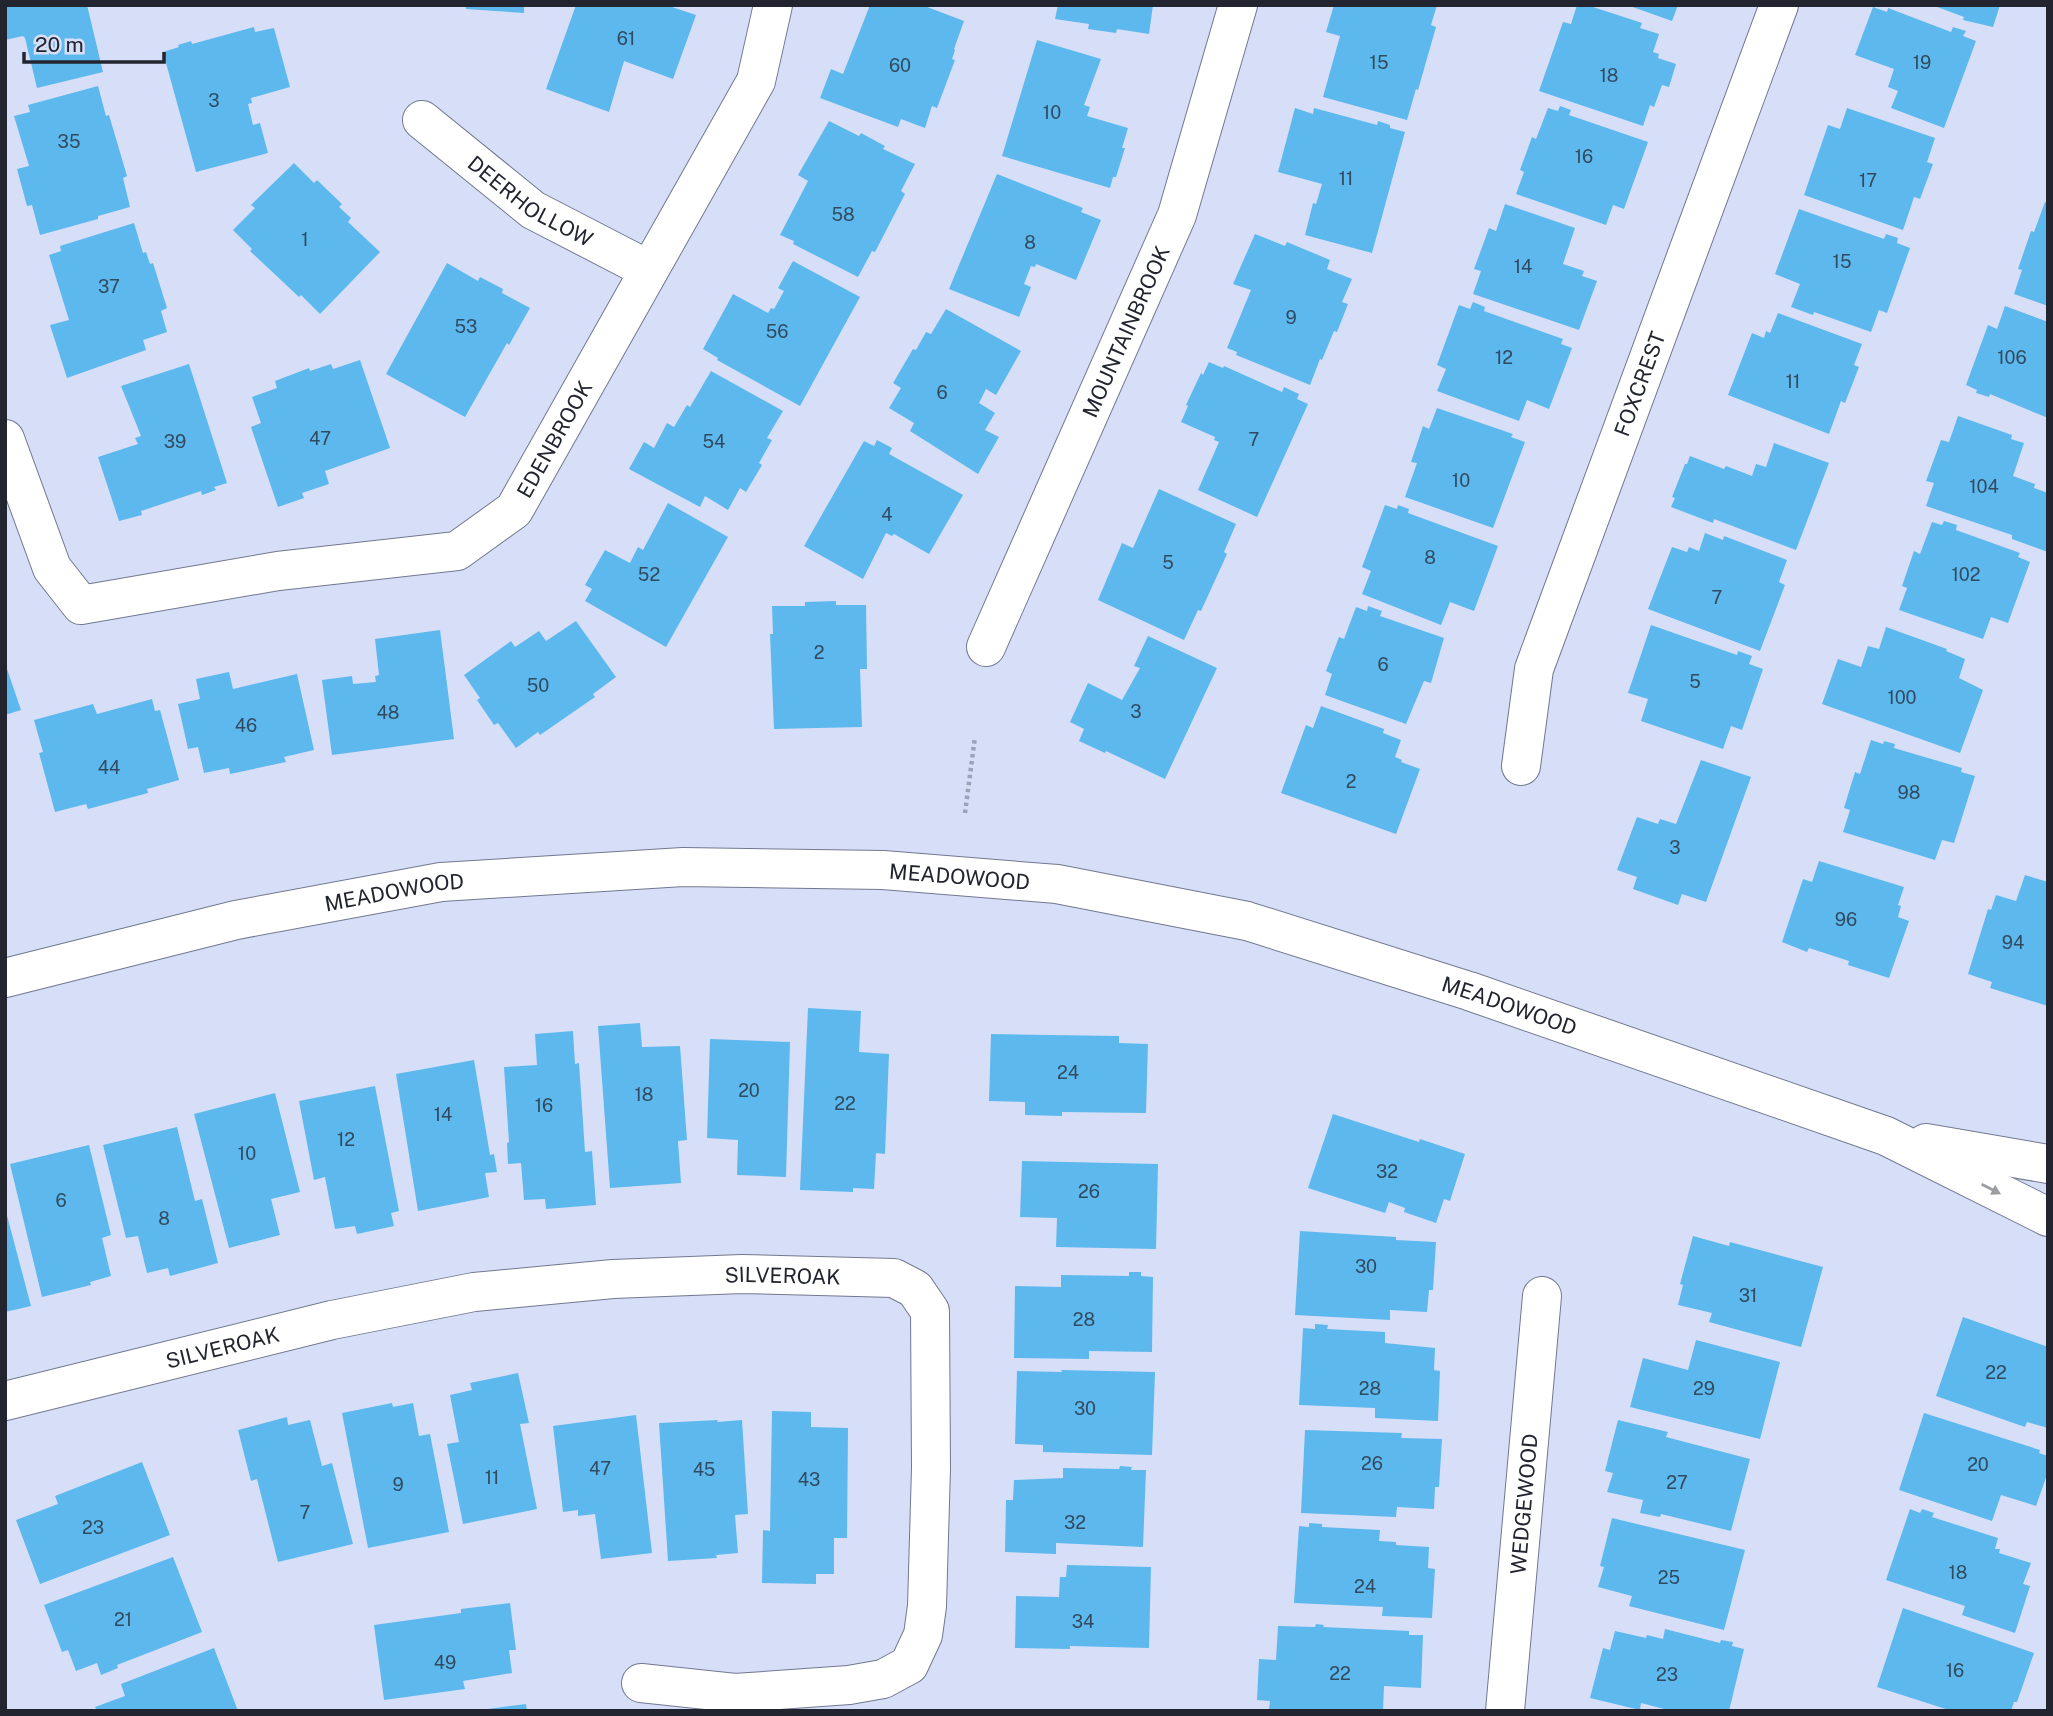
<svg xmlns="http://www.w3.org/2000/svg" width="2053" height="1716" font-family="'Public Sans',sans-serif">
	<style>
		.building { fill: #5db8ee }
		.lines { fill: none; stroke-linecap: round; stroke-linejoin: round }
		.street-casing { stroke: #71788f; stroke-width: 40 }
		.secondary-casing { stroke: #71788f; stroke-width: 40 }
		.path { stroke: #9da3b7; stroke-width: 4.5; stroke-dasharray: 3.5 3.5; stroke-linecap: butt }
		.street { stroke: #fff; stroke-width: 38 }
		.secondary { stroke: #fff; stroke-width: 38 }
		.oneway { fill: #9c9da1 }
		.labels { text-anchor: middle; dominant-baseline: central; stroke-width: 5; stroke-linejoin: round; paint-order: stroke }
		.number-label { font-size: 18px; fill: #314a5f }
		.street-label { font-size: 21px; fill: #22252f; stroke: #d7dff8 }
	</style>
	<rect width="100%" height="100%" fill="#d7dff8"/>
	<g class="building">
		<path d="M5,5H87L103,72L37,88L25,38L23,36L5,40Z"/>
		<path d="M466,5H524V13L466,9Z"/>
		<path d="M576,5H673L672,7L696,15L673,79L624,61L609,112L546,89Z"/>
		<path d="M870,5H922L964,21L954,49L955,50L952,59L955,60L937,108L932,106L925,128L901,119L898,127L820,98L831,69L843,74Z"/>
		<path d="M1058,5H1153L1149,34L1117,29L1116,33L1088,29L1089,24L1055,19Z"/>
		<path d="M1334,5H1437L1431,25L1436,27L1418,90L1416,89L1407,120L1323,97L1340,36L1326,32Z"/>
		<path d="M1577,5H1587L1642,23L1640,28L1659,34L1653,52L1659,54L1658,58L1676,64L1669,87L1662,85L1654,107L1650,105L1643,126L1539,91L1563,22L1571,24Z"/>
		<path d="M1627,5H1678L1672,21Z"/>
		<path d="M1932,5H2000L1993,27L1963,20L1964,17Z"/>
		<path d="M1873,7L1887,12L1888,8L1951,32L1953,27L1966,31L1963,36L1976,41L1944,128L1891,108L1898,91L1888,87L1894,69L1855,55Z"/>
		<path d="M254,27L255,32L274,28L290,87L251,98L252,103L248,104L253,125L260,123L268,153L196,172L163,52L179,47L178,45L191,41L192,44Z"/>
		<path d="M1037,40L1101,59L1084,105L1090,107L1087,116L1128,128L1122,148H1125L1116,177H1113L1110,188L1002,156Z"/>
		<path d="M98,86L106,116L109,115L127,176L123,178L130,207L98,216V219L40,235L32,205L27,206L17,169L29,166L14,116L30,112L28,105Z"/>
		<path d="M1560,106L1571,110L1569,115L1648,142L1624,209L1613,205L1606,225L1516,194L1524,172L1520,170L1532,137L1536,139L1548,108L1558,111Z"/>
		<path d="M1295,108L1313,114L1314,108L1377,125L1378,121L1390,125V128L1405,132L1372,253L1305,235L1313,203L1316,204L1322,184L1278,172Z"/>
		<path d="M1847,108L1935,138L1927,162L1933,164L1920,199L1914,197L1903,230L1804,195L1828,125L1840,129Z"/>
		<path d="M829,121L859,136L861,133L885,146L883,149L915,164L901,191L905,194L875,252L872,251L858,277L793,244L794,241L780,235L808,181L798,175Z"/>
		<path d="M294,163L314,183L317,180L342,204L339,207L351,218L348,222L380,252L320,314L301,295L299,297L250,251L252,249L233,230L255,208L251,205Z"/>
		<path d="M997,174L1083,208L1081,212L1101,220L1076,280L1036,264L1035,267L1031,266L1024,284L1031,287L1019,317L949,289Z"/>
		<path d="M2045,202L2048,203V306L2014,294L2022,270L2018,269L2031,231L2034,232Z"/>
		<path d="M1505,204L1575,228L1563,264L1584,271L1582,276L1597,281L1579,330L1473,294L1481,271L1474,269L1489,228L1496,231Z"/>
		<path d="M1799,209L1884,239L1886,234L1898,238L1897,243L1910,248L1887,313L1879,310L1871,332L1814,312L1813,315L1791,307L1800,284L1775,274Z"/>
		<path d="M134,223L143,253L146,252L150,264L153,263L167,308L161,311L167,332L143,340L146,350L67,378L50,325L69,320L49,255L61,251L60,246Z"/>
		<path d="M1255,234L1285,246L1287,242L1330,260L1327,269L1352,279L1342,302L1348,304L1337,332L1334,331L1322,360L1320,359L1310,385L1236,355L1237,352L1227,348L1251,290L1233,284Z"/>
		<path d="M793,261L860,297L800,406L717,360L718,358L703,349L733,294L768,313L771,308L774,309L784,291L778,288Z"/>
		<path d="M447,263L478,281L480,277L503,289L502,293L530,308L509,345L507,343L465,417L386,374Z"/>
		<path d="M1473,302L1485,307L1484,311L1563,339L1561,344L1572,348L1549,409L1527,400L1519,421L1437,391L1446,369L1437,365L1459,305L1470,309Z"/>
		<path d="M2005,306L2048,322V418L1990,394L1989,397L1976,393L1977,390L1966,385L1988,325L1997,329Z"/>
		<path d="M946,309L1021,351L996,395L986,389L979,403L995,413L985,430L999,437L978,474L910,431L914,423L889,408L901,388L893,383L913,349L916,350L926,332L931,334Z"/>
		<path d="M1778,313L1862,344L1854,365L1859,367L1845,403L1841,401L1829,434L1728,395L1752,333L1764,338L1766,331L1770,333Z"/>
		<path d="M360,360L390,448L325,471L329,484L302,493L304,498L278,507L251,427L261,423L252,397L277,388L275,381L309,368L310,371L331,364L333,369Z"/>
		<path d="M1209,362L1223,368L1224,366L1282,392L1284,387L1299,394L1297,399L1308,404L1257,517L1198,490L1219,442L1214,440L1215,437L1181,422L1188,406L1186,405L1201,373L1203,375Z"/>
		<path d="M189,364L227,483L214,487L216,490L202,495L201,491L141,511L142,515L119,521L98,457L138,444L135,438L141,436L121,386Z"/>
		<path d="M711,371L783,411L767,438L772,440L759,463L762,465L746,492L740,488L728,510L705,496L700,507L629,469L644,442L654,448L667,423L674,427L687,405L690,407Z"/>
		<path d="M1437,408L1513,434L1511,437L1525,442L1493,528L1405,497L1417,463L1411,462L1423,426L1429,429Z"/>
		<path d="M1958,416L2012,435L2011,439L2024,443L2013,476L2035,484L2034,488L2048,493V552L2012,539V535L1926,506L1934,483L1926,481L1941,440L1949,442Z"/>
		<path d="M877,440L892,448L889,454L963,495L929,554L894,534L892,536L886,533L863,579L804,546L864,441L874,446Z"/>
		<path d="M1774,443L1829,463L1796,550L1714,519L1713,523L1671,507L1675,498L1672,497L1685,464H1687L1690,456L1724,469L1726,466L1752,476L1756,464L1766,467Z"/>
		<path d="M1159,489L1236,524L1224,552L1227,554L1201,611L1198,610L1184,640L1098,600L1122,543L1133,548Z"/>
		<path d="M668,503L728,537L666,647L585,601L592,589L585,585L605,550L630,563L638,547L643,550Z"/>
		<path d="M1385,505L1397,509L1398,505L1409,509L1408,513L1498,546L1474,611L1450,602L1441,625L1362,594L1371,571L1362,567Z"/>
		<path d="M1944,521L1957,525L1956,530L2020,553L2018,557L2030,562L2008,623L1991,617L1983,639L1899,610L1907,588L1902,586L1914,551L1920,554L1932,522L1942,525Z"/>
		<path d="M1705,533L1723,540L1724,536L1787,560L1779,582L1785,585L1760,651L1648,609L1672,547L1687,552L1689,547L1699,551Z"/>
		<path d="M836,601V605H866L867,669H860L862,727L774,729L770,634H773L772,606H805V602Z"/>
		<path d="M1368,606L1382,611L1380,616L1444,638L1431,683L1424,681L1406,724L1325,695L1332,674L1326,671L1339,637L1344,639L1356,607L1367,611Z"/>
		<path d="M576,621L616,677L593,694L595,697L540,735L538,732L516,748L498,723L494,725L477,700L480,698L464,675L511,641L515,647L539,631L546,641Z"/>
		<path d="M1651,625L1737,655L1738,651L1752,656L1749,664L1763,669L1742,730L1731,726L1723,749L1641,721L1648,699L1628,693Z"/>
		<path d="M1886,627L1947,649L1946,651L1965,659L1959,678L1983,690L1960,753L1822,704L1838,659L1861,667L1868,646L1879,649Z"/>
		<path d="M440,630L454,739L332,755L322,680L352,676L353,684L376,682L375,676L379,675L375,639Z"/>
		<path d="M1148,636L1217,668L1165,779L1106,751L1105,753L1079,741L1084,729L1070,722L1088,683L1122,700L1140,668L1134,666Z"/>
		<path d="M5,663L21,710L5,715Z"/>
		<path d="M229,672L233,689L297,674L314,750L284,757L286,762L230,774L229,768L204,773L198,747L188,749L178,704L200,699L196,679Z"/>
		<path d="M152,699L155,711L160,710L179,780L147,789L148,793L88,809L86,804L55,812L39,753L43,752L34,720L93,704L97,714Z"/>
		<path d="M1321,706L1384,729L1383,733L1401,740L1395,757L1402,760L1401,762L1420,769L1396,834L1281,793L1306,725L1313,728Z"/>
		<path d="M1871,740L1883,744L1884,741L1895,744L1894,748L1962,768L1961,772L1975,776L1954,843L1942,840L1935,860L1843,832L1850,810L1844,808L1855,772L1860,774Z"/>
		<path d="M1701,760L1751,777L1706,902L1682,894L1678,905L1633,889L1637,877L1617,870L1637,817L1658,824L1660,819L1676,824Z"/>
		<path d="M1819,861L1904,887L1898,905L1901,906L1898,917L1909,921L1889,978L1848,965L1849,961L1809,948L1807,952L1782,942L1803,879L1812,882Z"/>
		<path d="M2025,875L2048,882V1006L1990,988L1992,982L1968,974L1988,909L1991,910L1996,895L2016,901Z"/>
		<path d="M808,1008L861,1011L859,1052L889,1054L885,1154L876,1153L874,1189L853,1188V1192L800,1190Z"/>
		<path d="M640,1023L642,1047L680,1046L687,1140L678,1141L681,1183L610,1188L598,1026Z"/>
		<path d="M573,1031L575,1064L579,1063L585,1152L592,1151L596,1205L546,1209L545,1199L524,1200L521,1163L508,1164L507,1143L509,1142L504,1067L537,1065L535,1034Z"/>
		<path d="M991,1034L1119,1036V1043L1148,1044L1146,1113L1062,1112V1116L1025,1115V1102L989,1101Z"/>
		<path d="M710,1039L790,1042L786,1177L737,1175L738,1140L707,1138Z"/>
		<path d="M474,1060L490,1155L494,1154L497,1172L485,1173L489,1197L418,1211L396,1074Z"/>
		<path d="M375,1086L399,1211L391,1213L394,1226L357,1234L355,1226L335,1229L325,1177L314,1180L299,1101Z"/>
		<path d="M275,1093L300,1192L271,1199L280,1235L229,1248L194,1114Z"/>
		<path d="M1333,1114L1419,1142L1420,1139L1465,1154L1450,1201L1444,1199L1436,1223L1404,1212L1405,1208L1389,1202L1385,1213L1308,1188Z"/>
		<path d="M177,1127L195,1201L202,1199L218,1263L170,1276L168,1268L147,1273L138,1236L126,1238L103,1145Z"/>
		<path d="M89,1145L111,1235L102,1238L111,1276L90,1282L91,1285L42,1297L10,1164Z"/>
		<path d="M1022,1161L1158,1164L1156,1249L1056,1247L1057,1218L1020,1217Z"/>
		<path d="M5,1208L31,1306L5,1312Z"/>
		<path d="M1300,1231L1396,1237V1240L1436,1242L1433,1290H1429L1427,1312L1390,1310V1320L1295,1315Z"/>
		<path d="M1693,1236L1729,1246L1730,1242L1823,1267L1801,1347L1709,1322L1712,1313L1678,1305L1683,1285L1680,1284Z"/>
		<path d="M1129,1272H1141V1276L1153,1277L1152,1352L1089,1351V1359L1014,1358L1015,1286L1061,1287V1275L1129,1276Z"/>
		<path d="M1963,1317L2048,1347V1428L2027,1422L2025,1427L1936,1396Z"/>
		<path d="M1315,1324L1328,1325L1327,1329L1385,1332V1343L1435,1348L1434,1370L1440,1371L1438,1421L1375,1418V1408L1299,1405L1303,1328L1315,1329Z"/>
		<path d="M1696,1340L1780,1362L1760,1439L1630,1407L1643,1358L1688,1370Z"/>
		<path d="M1061,1370L1155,1372L1152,1455L1043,1452V1445L1015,1444L1017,1371L1062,1372Z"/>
		<path d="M518,1373L529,1423L520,1424L537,1509L463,1524L447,1444L459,1442L450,1395L472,1390L470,1383Z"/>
		<path d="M392,1403L393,1407L413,1403L419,1436L430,1434L449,1532L368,1548L342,1413Z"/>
		<path d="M772,1411L811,1412V1427L848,1428L847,1538H834V1574H816V1584L762,1583L763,1530L770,1531Z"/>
		<path d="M1924,1413L2040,1450L2039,1453L2048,1456V1472L2036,1506L2001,1495L1992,1521L1899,1490Z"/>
		<path d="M636,1415L652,1553L601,1559L595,1514L578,1516V1510L563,1512L553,1426Z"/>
		<path d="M287,1417L288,1425L310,1420L322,1466L332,1463L353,1544L278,1562L257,1479L251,1481L238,1430Z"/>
		<path d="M718,1420L717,1422L742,1420L748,1514L735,1515L738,1553L716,1555L717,1558L668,1561L659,1423Z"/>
		<path d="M1618,1420L1668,1432L1666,1437L1750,1459L1731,1531L1661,1514L1660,1517L1640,1513L1643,1500L1607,1492L1613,1473L1605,1471Z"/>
		<path d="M1305,1430L1402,1433L1401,1438L1442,1439L1439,1487H1435L1434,1509L1397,1507L1396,1517L1301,1513Z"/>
		<path d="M142,1462L170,1535L40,1584L16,1520L58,1504L55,1496Z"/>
		<path d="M1120,1466L1132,1467L1131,1470H1146L1143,1547L1056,1543V1554L1005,1552L1006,1500H1013L1014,1480L1063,1478V1468L1119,1469Z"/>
		<path d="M1910,1509L1920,1513L1922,1509L1934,1513L1932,1517L1998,1538L1995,1549H2000L1999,1553L2031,1563L2023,1584L2030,1586L2015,1633L1962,1615L1965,1606L1886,1580Z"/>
		<path d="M1612,1518L1745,1550L1724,1630L1629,1606L1632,1596L1598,1587L1604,1567L1600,1566Z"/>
		<path d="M1309,1523L1322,1524V1527L1380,1530L1379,1541L1396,1542V1545L1429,1547L1428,1568L1435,1569L1432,1618L1382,1616L1383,1607L1294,1603L1299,1526L1309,1527Z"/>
		<path d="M173,1557L202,1632L117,1665L118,1668L101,1675L97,1663L76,1671L68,1650L62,1652L44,1605Z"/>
		<path d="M1067,1565L1151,1567L1149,1648L1070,1646V1649L1015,1648L1016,1596L1059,1597L1060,1577H1066Z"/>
		<path d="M510,1603L516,1650H509L512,1673L463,1681L465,1689L384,1700L374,1625L461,1613V1609Z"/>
		<path d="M1903,1608L2034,1653L2017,1702H2014L2011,1711H1952L1877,1687Z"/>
		<path d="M1316,1624L1324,1625L1323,1627L1409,1631V1635H1423L1421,1688L1384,1686L1383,1711L1269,1710L1270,1701L1257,1700L1259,1659L1276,1660L1278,1626L1315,1627Z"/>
		<path d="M1665,1629L1720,1643L1721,1640L1733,1642L1732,1646L1744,1649L1729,1711H1672L1641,1703L1640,1710L1590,1698L1603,1648L1610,1650L1615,1631L1646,1638L1647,1635L1663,1639Z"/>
		<path d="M214,1648L238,1711H97L95,1707L125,1696L121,1684Z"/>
		<path d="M526,1704L527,1711H488V1709Z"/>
	</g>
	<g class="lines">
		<defs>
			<g id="street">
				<path id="s1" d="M422,120L533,210L649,270"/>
				<path id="s2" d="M5,439L52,568L81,605L278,571L457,551L514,510L756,81L773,5"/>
				<path id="s3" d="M986,647L1177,215L1238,5"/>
				<path id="s4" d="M1521,766L1534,669L1779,5"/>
				<path id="s5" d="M5,1401L332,1320L474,1292L613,1279L742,1274L894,1278L915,1289L930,1311L931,1468L927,1606L923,1635L909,1665L883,1679L849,1685L735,1693L641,1683"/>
				<path id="s6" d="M1505,1711L1542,1296"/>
			</g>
			<g id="secondary">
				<path id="s7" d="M5,978L236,920L441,882L683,867L883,870L1057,884L1247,921L1469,991L1886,1136L2048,1217"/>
				<path d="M1926,1143L2048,1164"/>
			</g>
		</defs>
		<use href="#street" class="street-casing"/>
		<use href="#secondary" class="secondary-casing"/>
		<path class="path" d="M965,813L975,737"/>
		<use href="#street" class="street"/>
		<use href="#secondary" class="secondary"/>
	</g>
	<defs><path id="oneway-solid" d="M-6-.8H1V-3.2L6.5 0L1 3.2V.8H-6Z" transform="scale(1.75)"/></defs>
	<use class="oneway" href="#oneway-solid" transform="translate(1991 1189) rotate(27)"/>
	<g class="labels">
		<g class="number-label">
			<text x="626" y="38">61</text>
			<text x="1379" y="62">15</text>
			<text x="1922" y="62">19</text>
			<text x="900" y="65">60</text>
			<text x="1609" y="75">18</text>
			<text x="214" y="100">3</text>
			<text x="1052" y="112">10</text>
			<text x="69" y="141">35</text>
			<text x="1584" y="156">16</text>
			<text x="1346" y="178">11</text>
			<text x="1868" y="180">17</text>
			<text x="843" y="214">58</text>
			<text x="305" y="239">1</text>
			<text x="1030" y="242">8</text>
			<text x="1842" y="261">15</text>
			<text x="1523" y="266">14</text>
			<text x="109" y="286">37</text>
			<text x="1291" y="317">9</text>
			<text x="466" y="326">53</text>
			<text x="777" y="331">56</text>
			<text x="1504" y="357">12</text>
			<text x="2012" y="357">106</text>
			<text x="1793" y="381">11</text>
			<text x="942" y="392">6</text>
			<text x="320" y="438">47</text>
			<text x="1254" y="439">7</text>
			<text x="175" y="441">39</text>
			<text x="714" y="441">54</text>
			<text x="1461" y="480">10</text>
			<text x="1984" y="486">104</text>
			<text x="887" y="514">4</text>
			<text x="1430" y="557">8</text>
			<text x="1168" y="562">5</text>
			<text x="649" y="574">52</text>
			<text x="1966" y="574">102</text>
			<text x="1717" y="597">7</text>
			<text x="819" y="652">2</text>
			<text x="1383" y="664">6</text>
			<text x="1695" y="681">5</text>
			<text x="538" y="685">50</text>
			<text x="1902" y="697">100</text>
			<text x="1136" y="711">3</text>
			<text x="388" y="712">48</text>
			<text x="246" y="725">46</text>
			<text x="109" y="767">44</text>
			<text x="1351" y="781">2</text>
			<text x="1909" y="792">98</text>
			<text x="1675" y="847">3</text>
			<text x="1846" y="919">96</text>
			<text x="2013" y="942">94</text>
			<text x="1068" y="1072">24</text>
			<text x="749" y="1090">20</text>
			<text x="644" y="1094">18</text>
			<text x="845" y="1103">22</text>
			<text x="544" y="1105">16</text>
			<text x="443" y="1114">14</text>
			<text x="346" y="1139">12</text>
			<text x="247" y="1153">10</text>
			<text x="1387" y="1171">32</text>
			<text x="1089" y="1191">26</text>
			<text x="61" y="1200">6</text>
			<text x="164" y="1218">8</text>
			<text x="1366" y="1266">30</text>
			<text x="1748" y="1295">31</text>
			<text x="1084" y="1319">28</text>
			<text x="1996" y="1372">22</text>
			<text x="1370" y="1388">28</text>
			<text x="1704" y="1388">29</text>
			<text x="1085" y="1408">30</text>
			<text x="1372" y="1463">26</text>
			<text x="1978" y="1464">20</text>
			<text x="600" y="1468">47</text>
			<text x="704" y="1469">45</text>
			<text x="492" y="1477">11</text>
			<text x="809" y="1479">43</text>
			<text x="1677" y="1482">27</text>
			<text x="398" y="1484">9</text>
			<text x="305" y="1512">7</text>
			<text x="1075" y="1522">32</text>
			<text x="93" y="1527">23</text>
			<text x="1958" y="1572">18</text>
			<text x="1669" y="1577">25</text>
			<text x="1365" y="1586">24</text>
			<text x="123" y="1619">21</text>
			<text x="1083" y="1621">34</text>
			<text x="445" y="1662">49</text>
			<text x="1955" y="1670">16</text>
			<text x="1340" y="1673">22</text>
			<text x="1667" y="1674">23</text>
		</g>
		<g class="street-label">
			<text stroke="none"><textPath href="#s1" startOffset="136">DEERHOLLOW</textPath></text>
			<text stroke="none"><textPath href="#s3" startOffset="345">MOUNTAINBROOK</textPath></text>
			<text stroke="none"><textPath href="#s4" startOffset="402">FOXCREST</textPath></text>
			<text stroke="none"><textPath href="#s2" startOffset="716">EDENBROOK</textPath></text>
			<text stroke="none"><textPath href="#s7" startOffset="966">MEADOWOOD</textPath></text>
			<text stroke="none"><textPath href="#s7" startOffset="399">MEADOWOOD</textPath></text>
			<text stroke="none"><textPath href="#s7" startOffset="1533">MEADOWOOD</textPath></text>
			<text stroke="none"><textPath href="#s5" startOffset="791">SILVEROAK</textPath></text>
			<text stroke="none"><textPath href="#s5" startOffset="224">SILVEROAK</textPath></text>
			<text stroke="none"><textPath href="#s6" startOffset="208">WEDGEWOOD</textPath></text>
		</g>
	</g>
	<rect width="2053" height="1716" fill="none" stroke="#22252f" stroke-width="14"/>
	<path d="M24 52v10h140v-10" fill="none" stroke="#22252f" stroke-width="3.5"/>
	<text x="35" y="52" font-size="21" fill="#22252f" stroke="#d7dff8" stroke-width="5" paint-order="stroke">20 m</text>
</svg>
